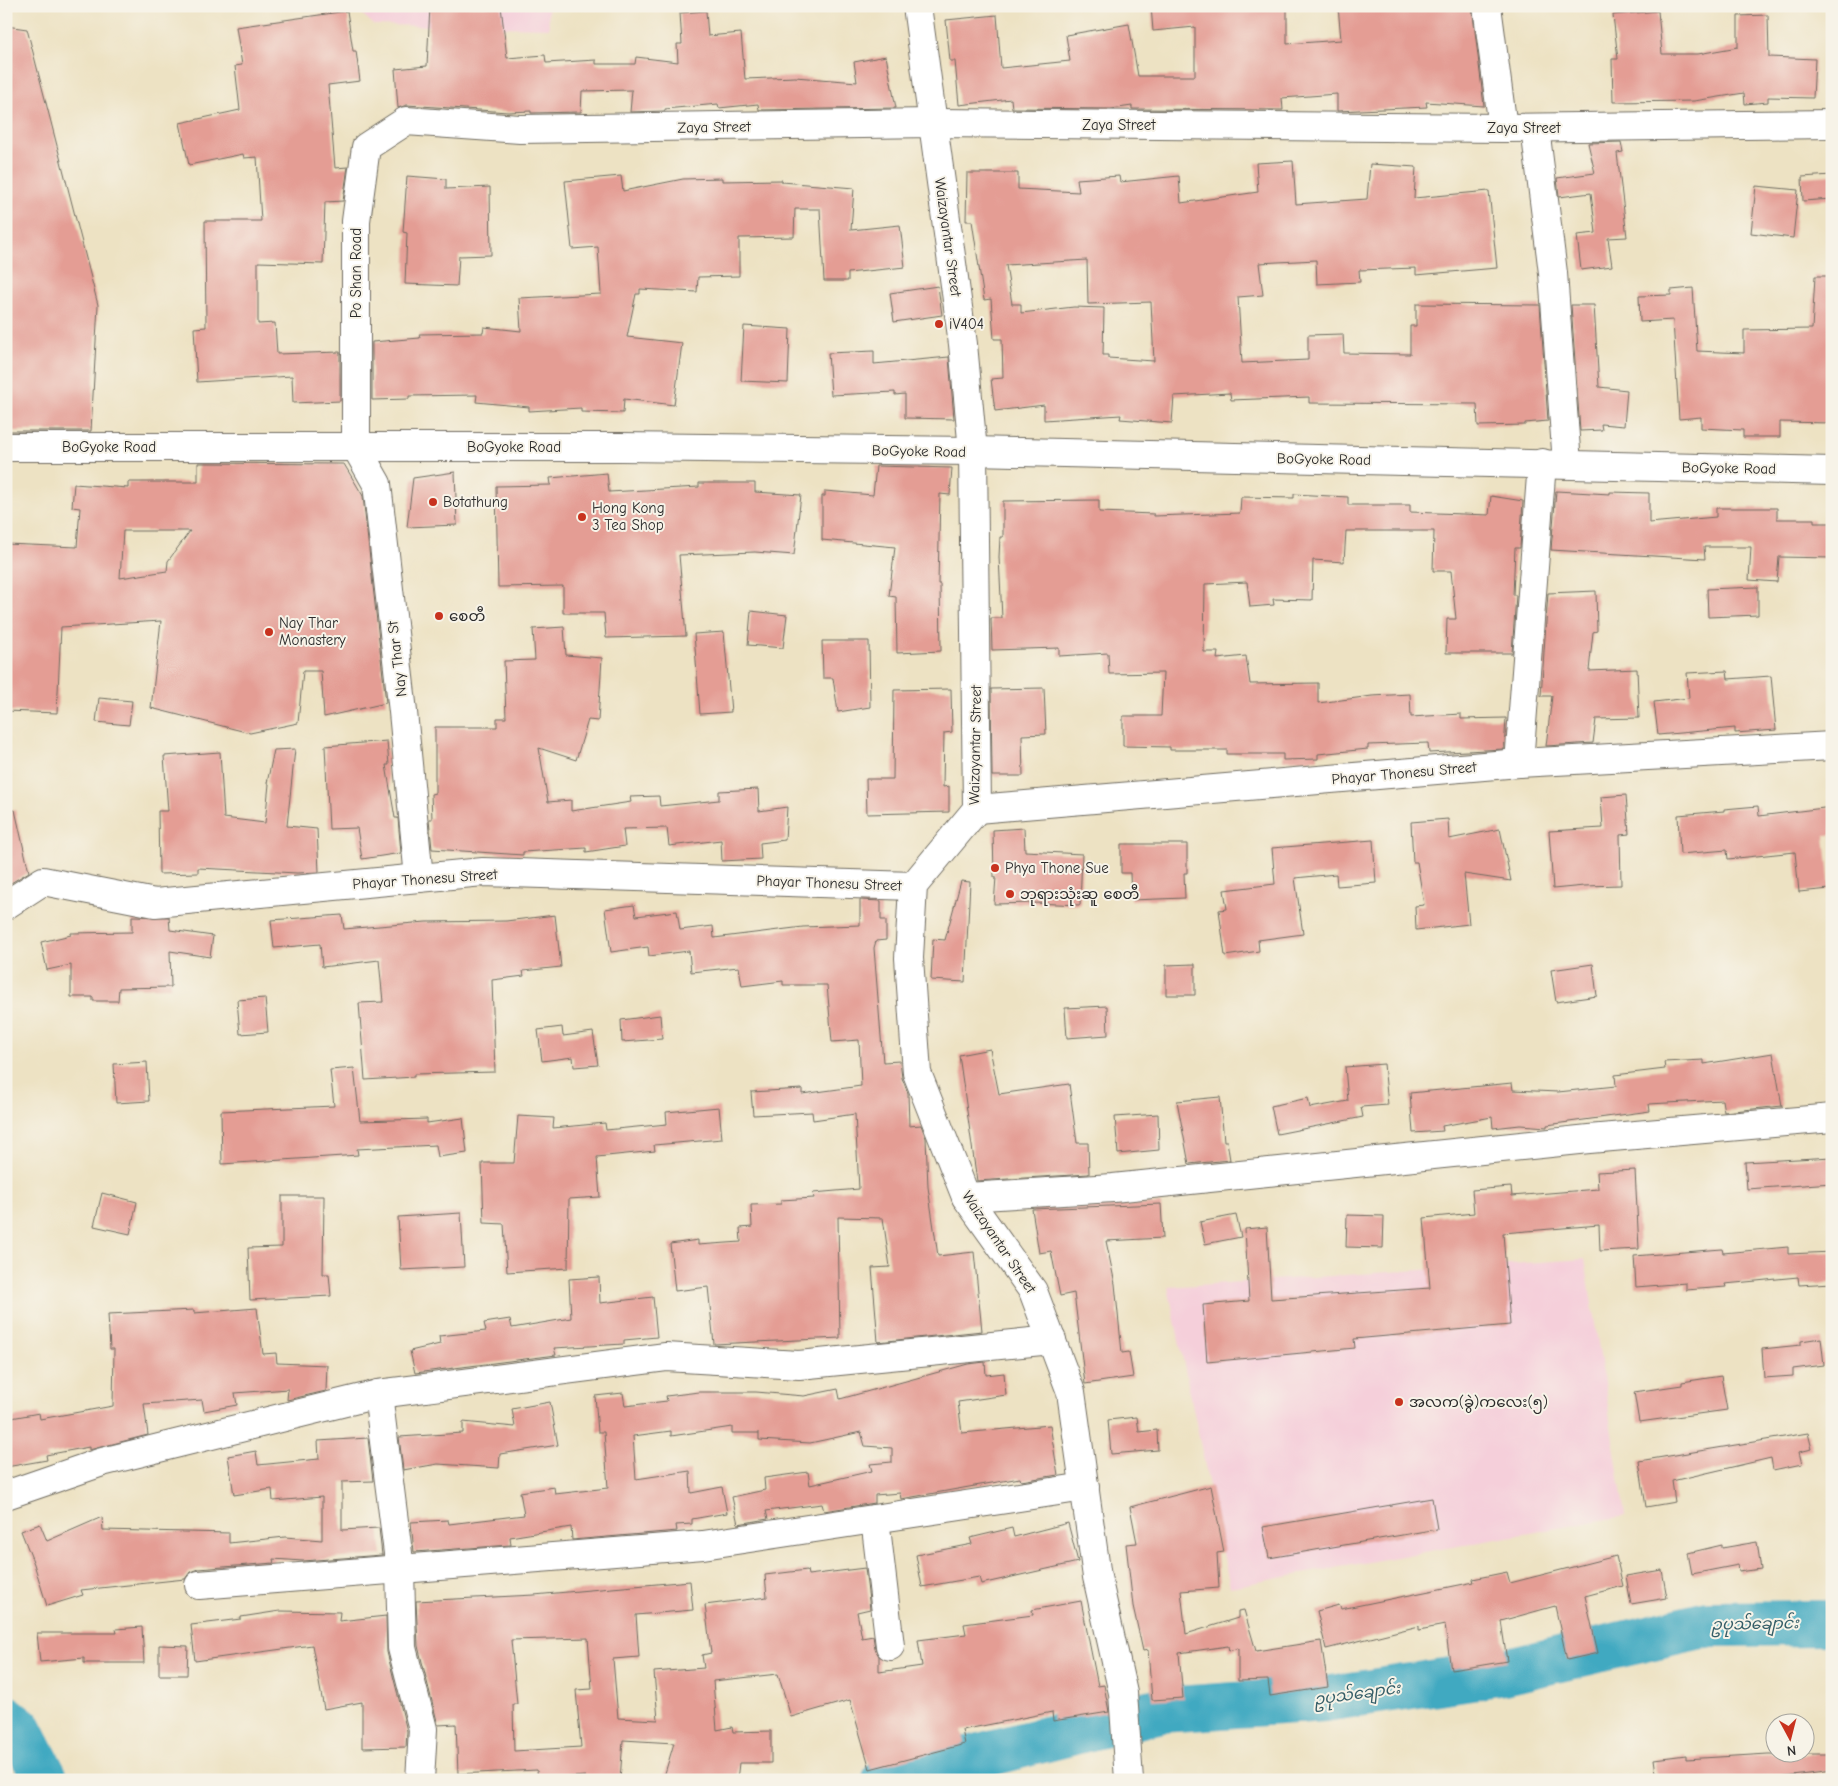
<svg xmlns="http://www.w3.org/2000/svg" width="1838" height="1786" font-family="'Comic Neue','Noto Sans Myanmar',sans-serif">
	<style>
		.built { fill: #f5cfda }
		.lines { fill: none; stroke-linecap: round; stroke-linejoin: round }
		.river { stroke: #41a9c1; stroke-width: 46 }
		.building { fill: #e49d94; fill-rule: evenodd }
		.minor-casing { stroke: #6f6b60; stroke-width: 30 }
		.minor { stroke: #fff; stroke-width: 28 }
		.poi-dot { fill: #c8321e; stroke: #f7f3e8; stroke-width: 2 }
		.labels { text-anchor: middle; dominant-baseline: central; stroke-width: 4; stroke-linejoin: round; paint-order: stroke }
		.street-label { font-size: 15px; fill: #2b2b2b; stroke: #f7f3e8 }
		.poi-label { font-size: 15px; fill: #2b2b2b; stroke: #f7f3e8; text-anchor: start }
		.water-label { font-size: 16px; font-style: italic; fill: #345d67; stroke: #f7f3e8 }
	</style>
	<rect width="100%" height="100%" fill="#f7f3e8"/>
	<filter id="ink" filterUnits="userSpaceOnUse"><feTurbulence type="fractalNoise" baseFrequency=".02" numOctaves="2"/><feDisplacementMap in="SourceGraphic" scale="10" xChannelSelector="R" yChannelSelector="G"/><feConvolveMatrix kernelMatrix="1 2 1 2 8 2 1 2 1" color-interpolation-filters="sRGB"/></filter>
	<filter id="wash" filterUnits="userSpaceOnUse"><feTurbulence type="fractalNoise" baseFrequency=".0096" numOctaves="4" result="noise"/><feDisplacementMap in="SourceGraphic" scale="20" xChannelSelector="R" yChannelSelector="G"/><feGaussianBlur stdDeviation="1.12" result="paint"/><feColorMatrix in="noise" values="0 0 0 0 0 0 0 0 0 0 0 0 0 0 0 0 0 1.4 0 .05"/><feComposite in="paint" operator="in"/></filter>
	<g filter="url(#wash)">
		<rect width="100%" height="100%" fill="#ede2c3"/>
		<g class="built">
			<path d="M353,6H548L549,28L374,25Z"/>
			<path d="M1585,1259L1625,1516L1230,1587L1168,1287Z"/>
		</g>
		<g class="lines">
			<g class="river">
				<path d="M6,1718L20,1729L46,1780"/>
				<path d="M885,1780L1161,1710L1325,1699L1504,1672L1709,1624L1832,1623"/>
			</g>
		</g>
		<g id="blocks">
			<g class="building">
				<path d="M430,6H501L507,58L545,55L546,63L596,60V64H635L636,57L678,62L677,44H682L680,13L706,11L708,36L741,33L745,79L795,77L857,82L854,62L886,56L896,108L759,110L758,104L719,108L718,104L665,109V111L630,112L632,90L582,91L581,112L531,113V111L508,112L407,105L398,108L395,69L427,66Z"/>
				<path d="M1151,6H1287V44L1341,40L1338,6H1472L1484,106L1426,102L1427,107L1337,111V94L1282,98L1283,110L1132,109V106L1111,109L1012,108L1011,99L959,105L955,61H950L946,20L997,15L1001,68L1070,61L1066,35L1129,24L1138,76H1195V27L1153,31Z"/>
				<path d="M347,11L353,51H356L360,81L328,85L335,168L348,167L343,201L325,202L323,264L258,262V324L275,323L277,354L340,352V401L293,403L292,376L197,382L194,328L206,327L205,221H261L257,157L244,158L243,154L189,165L180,123L240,110L235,66L242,65L236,27Z"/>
				<path d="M1658,11L1662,54H1698L1738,47V16L1768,15L1769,57L1815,59L1813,98L1768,97V102L1745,104L1744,93L1694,101L1613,102L1612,59H1618L1613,15Z"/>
				<path d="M6,26L27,29L98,305L91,431H6Z"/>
				<path d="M1621,142L1623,152L1617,153L1627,237L1608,238L1612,266L1581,270L1577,235L1596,233L1591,193L1559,197L1557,178L1595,173L1588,143Z"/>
				<path d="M1293,161L1296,204L1367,199L1370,164L1416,167L1414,198L1489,191L1497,268L1416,275V268L1359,270L1360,282L1317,284L1316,260L1259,263L1263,295L1238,297L1242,363L1308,360V335L1343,334L1344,353L1410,354V326H1416V304L1540,305L1548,421L1525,423V425L1478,426L1477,404L1309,403V397L1231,400L1230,393L1174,396L1172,423L1120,419L1121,415L1044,420V405L995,411L991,379L1003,378L1002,339H994L991,299L984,300L972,221H966L967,173H1018V189L1079,192L1077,179L1119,176L1120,182L1179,176L1181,203L1258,192L1256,163ZM1087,260L1088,304L1151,302L1154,361L1108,358V355H1103L1104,308L1074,307L1021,313V304H1012L1006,265Z"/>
				<path d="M1832,175V199L1803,201L1802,177Z"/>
				<path d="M407,176L446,179V189L490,187L491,255L459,256L457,286L405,284L407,233L403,232Z"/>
				<path d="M621,176L623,191L683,179L722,178V181L782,180V182L854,188L851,230L900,225L905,267L848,273V281H824L820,209H795L794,237L739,238V276L698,277L697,292L640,289V294H636L627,337L682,343L674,405L624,399L623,413L581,412V408L529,411V407L476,402L477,395L409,396V399L372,400V342L420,338L419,334L483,333L484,327L521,331L519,298L601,294L598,247L572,249L565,181Z"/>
				<path d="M1756,186L1798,190L1793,238L1751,233Z"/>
				<path d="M1815,276H1832V423L1780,422V437H1743V430L1701,428V417L1679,419L1673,320L1640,322L1639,296L1671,295V290L1693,288L1697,351L1744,353V330L1812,329Z"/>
				<path d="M938,286L942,315L894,322L890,293Z"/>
				<path d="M1571,305H1594L1599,387L1627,390L1624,426L1601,424L1602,430L1580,431Z"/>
				<path d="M744,326L790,329L788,383L741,381Z"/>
				<path d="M874,351V364L949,357L954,419L905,418V394L895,395V392L831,395L828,353Z"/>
				<path d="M198,463L344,464L363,496L386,703L324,717L321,671H303L298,723L250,733L151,708L161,621L61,627L57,713L6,711V544L77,547L80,508L72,507L74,484L128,488V482H198ZM123,531H190L168,561L167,571L120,578Z"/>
				<path d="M876,466L952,468L950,495L940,494L938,584H940L941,651L897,653L896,597L889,596L895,547L822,540V496H825V491L873,495Z"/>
				<path d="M455,472L457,525L407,527L413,478Z"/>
				<path d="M607,473L609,492L699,487V483H755V492L801,495L794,555L755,552L679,555L686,636L606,638L604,613H563V586L498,587L496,486L551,485L550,478Z"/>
				<path d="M1556,491L1610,494V492L1649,493V523L1716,517V508H1777V519H1814V523H1832V558L1779,557L1777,582L1749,580L1751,547H1704L1705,559L1551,550Z"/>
				<path d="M1294,494L1348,497V505H1410V512L1489,515L1491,496L1523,501L1520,548H1515L1513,595H1516L1512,653H1446L1447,619H1456L1451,571H1433L1434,531H1346L1344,562L1313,560L1312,600L1273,599L1274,605L1250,607L1247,582L1205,584L1204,652H1218L1217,659L1246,656L1250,684L1318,683V703L1372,696L1410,694L1411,717L1461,714V719L1506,718L1504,749L1429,753L1428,743L1368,745V749L1318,754V759L1283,760V754H1227V750H1170V747L1123,746V716H1161L1163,673L1109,674L1108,653L1059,656V648L992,650L991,618H1002L999,557L1000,537H1003V501L1099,500V512L1154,514V516L1240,513L1241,497L1294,498Z"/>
				<path d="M1758,587V615L1708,617L1707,589Z"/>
				<path d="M1596,591L1597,631L1593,632L1589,671L1637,669L1639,718L1596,719L1593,743L1546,746L1552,696H1541L1548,593Z"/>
				<path d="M751,611L787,615L783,648L748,645Z"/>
				<path d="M564,627L566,655L602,658L598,721L588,720L576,760L539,748L548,802L571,800V811L631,802L630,797L659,796L660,806L719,800V791L758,789L759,811L787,807L785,840L760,843L761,859L722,861L721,840L669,846L667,828L623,829L625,846L586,852V848L523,852V855L432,849L429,819H432L431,794L435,793V727H497V718H506L504,661L535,660L533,629Z"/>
				<path d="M724,632L731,712L700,714L694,634Z"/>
				<path d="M822,641H869L870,707L838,712L833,678H823Z"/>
				<path d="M1727,671L1728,679L1771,676L1776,730L1735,733V728L1658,735L1654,702L1689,698L1687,673Z"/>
				<path d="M1044,688L1046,734L1022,735L1023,776H992L991,689Z"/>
				<path d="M951,689L952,732L944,733L943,787L949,786V812L867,814L866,779H893L894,690Z"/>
				<path d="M99,698L132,701L129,725L96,722Z"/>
				<path d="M387,741L389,765H386L395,818H398L401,853L362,859L357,828L329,829L325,746Z"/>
				<path d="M295,749L287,826L317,829L319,872L297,873L198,868V873L159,874L158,811H168L164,756L220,752L224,818L265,823L269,784L267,783L274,750Z"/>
				<path d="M1626,795L1629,834L1620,835L1621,885L1584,886L1553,889L1549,831L1603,828L1601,797Z"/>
				<path d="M1758,806L1759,816L1832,807V835H1825L1830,889L1799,892L1795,852L1728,859L1727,850L1680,854L1678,815L1724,811V809Z"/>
				<path d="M15,810L29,872L6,886V811Z"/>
				<path d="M1448,819L1449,839L1500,829L1511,881L1464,874L1469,924L1416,930L1415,906L1424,905L1417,862H1413L1411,822Z"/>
				<path d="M1024,828L1025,851L1082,854L1080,905L1034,903L994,904L996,877H994L993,830Z"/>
				<path d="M1373,840L1376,883L1337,886L1336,874L1295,878L1303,934L1258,940L1259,951L1225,956L1219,910L1227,909L1224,890L1275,884L1272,848Z"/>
				<path d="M1121,844H1187V873H1184L1185,898L1131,900L1130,873H1121Z"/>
				<path d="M961,881L970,882L965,982L931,980L933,939L945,940Z"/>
				<path d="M860,900L881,901V920H886V940L876,941L874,948L883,1062L900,1061L902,1078L908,1093L909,1126L921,1125L926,1138L928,1187L938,1256L974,1252L982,1331L878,1342L872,1268L890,1267L883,1218L838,1217L840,1338L714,1344L708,1287L675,1291L670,1244L698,1240V1245L741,1242L740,1228L752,1227L751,1205L781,1204V1200L814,1198L813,1193L859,1189L855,1114L813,1120L812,1112L753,1115L751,1092L802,1089V1094L861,1086L859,1040L832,1042L827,985H783V981L742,986L739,967L691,972L689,951L649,956L648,947L611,952L605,909L634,905L636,916L677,911L680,930L713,926L714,938L803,927L860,925Z"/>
				<path d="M342,915L344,929L426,922L506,921L555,915L561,967L523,971L524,976L492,980L495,1072L414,1074V1077L365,1080L359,1003L383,1002L379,960L322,967L320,944L274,948L271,920Z"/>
				<path d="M132,916L169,917L170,930L213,936L210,957L170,951L171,987L119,988L118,1001H93V997H71V965L47,970L41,942L71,935V933L132,932Z"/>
				<path d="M1195,964V995H1166V965Z"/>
				<path d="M1593,964L1597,996L1556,1002L1551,970Z"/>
				<path d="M265,998L268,1032L240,1034L237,1000Z"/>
				<path d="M1107,1006L1108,1035L1067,1038L1065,1008Z"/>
				<path d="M660,1015L662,1039L622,1042L621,1020Z"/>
				<path d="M562,1027L563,1036L593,1032L598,1065L574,1067L573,1057L542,1061L538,1030Z"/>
				<path d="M990,1049L999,1094L1069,1084L1077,1143H1088L1089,1174L977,1181L959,1055Z"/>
				<path d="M1773,1053L1782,1106L1724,1112L1722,1100L1649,1104L1650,1111L1547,1125V1127L1520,1125L1493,1128L1492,1117L1442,1126L1443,1131L1413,1133L1410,1093L1512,1083L1513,1090L1558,1092L1616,1086L1615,1075L1665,1069L1664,1062L1704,1060V1064Z"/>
				<path d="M147,1062L149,1101L116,1103L114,1064Z"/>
				<path d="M1384,1064L1388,1105L1361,1107L1363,1117L1277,1134L1271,1106L1308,1098L1310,1108L1348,1101L1345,1067Z"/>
				<path d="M354,1068L360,1121L427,1119V1123L463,1118L467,1153L438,1157L436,1145L357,1149L358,1155L222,1164L221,1111L334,1106L330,1070Z"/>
				<path d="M1220,1097L1224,1141H1227L1230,1160L1189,1164L1177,1101Z"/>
				<path d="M719,1107L722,1139L654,1145L655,1151L597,1157L600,1197L569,1199L568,1268L507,1272L504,1224L484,1223L482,1163H514L518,1116L554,1118L553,1128L605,1123L606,1130L667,1124L666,1112Z"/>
				<path d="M1158,1114L1159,1150L1118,1154L1115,1117Z"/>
				<path d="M1832,1157V1183L1747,1189L1745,1162Z"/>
				<path d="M1635,1170L1639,1249L1600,1251L1599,1225L1503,1233L1510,1325L1354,1339L1355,1348L1207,1362L1203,1305L1249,1301L1245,1229L1267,1227L1271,1299L1430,1288L1424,1218L1474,1213L1472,1190L1511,1187L1512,1196L1598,1189L1597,1172Z"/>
				<path d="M102,1193L137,1202L130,1234L94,1226Z"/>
				<path d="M282,1196H324L323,1274H329L331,1296L250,1300L248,1248L282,1247Z"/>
				<path d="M1161,1204L1163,1238L1106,1241L1115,1284L1122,1353L1129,1352L1133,1377L1085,1384L1074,1293L1060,1296L1051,1251L1039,1253L1032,1209Z"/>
				<path d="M461,1213L464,1267L401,1270L398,1217Z"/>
				<path d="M1236,1215L1241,1237L1205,1244L1200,1222Z"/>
				<path d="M1347,1215L1384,1216L1383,1248L1346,1247Z"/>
				<path d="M1788,1247V1254L1832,1252V1283L1799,1285L1798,1277L1725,1284L1726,1287L1686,1290V1283L1636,1287L1634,1256L1722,1249L1723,1253Z"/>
				<path d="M599,1277L600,1303L653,1297L657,1337L624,1340V1344L554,1348L556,1355L415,1373L410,1351L440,1344L439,1336L486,1331L484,1323L510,1319L512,1328L571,1318L569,1279Z"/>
				<path d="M257,1308L263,1354L276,1353L277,1363L327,1365L326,1391L287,1400L288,1389L235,1393L237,1405L204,1411L202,1400L144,1404L148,1435L89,1450V1447L46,1455L47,1460L6,1467V1419L39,1413L40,1419L113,1406L114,1349H110L108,1314L194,1310V1313Z"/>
				<path d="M1821,1338L1824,1365L1793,1369V1376L1764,1378L1762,1349L1801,1345V1341Z"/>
				<path d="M985,1362L986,1375L1004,1373L1006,1395L958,1402L962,1433L1050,1425L1058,1475L1021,1481L1020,1478L901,1499L900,1493L875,1495V1503L824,1511L822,1504L766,1511L768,1519L738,1524L732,1497L765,1490L764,1478L808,1472L810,1485L872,1471L870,1464L892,1462V1448L865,1446L861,1432L810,1443L759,1440V1433H732V1427L671,1436V1431L633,1436L636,1479L690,1471L691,1493L722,1487L727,1513L692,1519V1524L676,1525L677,1531L572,1540L571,1527L510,1537L511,1545L414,1552L411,1522L448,1520L449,1524L524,1515L520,1492L554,1487L555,1494L608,1488L604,1432H598L595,1396L623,1393L625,1406L667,1401L666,1396L699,1392H756L804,1396L838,1389L840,1399L968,1364Z"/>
				<path d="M1721,1376L1727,1410L1639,1422L1634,1392L1682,1385V1382Z"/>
				<path d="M550,1402L558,1445L500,1454L499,1468L438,1464L403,1470L399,1437L463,1433V1422L515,1427L512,1409Z"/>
				<path d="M1137,1417L1139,1432L1157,1430L1158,1450L1111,1454L1108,1420Z"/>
				<path d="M1808,1433L1812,1449L1799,1452L1802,1464L1773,1470L1771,1458L1672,1481L1675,1502L1646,1507L1639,1461Z"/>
				<path d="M368,1438L373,1481L342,1482V1530L379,1528L382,1555L303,1561L273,1559L274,1563L198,1569L190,1572L185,1579L81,1590L83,1595L47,1606L34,1564L21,1531L40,1524L47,1541L102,1517L103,1530L229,1533V1543L285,1537L322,1540V1497L273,1501L272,1489L234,1495L228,1456L256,1451L258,1465L319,1459L318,1441Z"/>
				<path d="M1211,1486L1224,1552L1217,1553L1219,1588L1181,1591L1186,1634L1238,1618V1611L1244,1610L1256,1651L1321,1641L1328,1687L1270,1696L1268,1680L1238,1681V1648L1229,1651L1228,1646L1179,1653L1183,1698L1152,1700L1148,1650L1143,1651L1133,1606L1126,1544L1137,1543L1130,1507Z"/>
				<path d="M1432,1498L1437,1529L1269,1558L1263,1527Z"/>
				<path d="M1068,1523L1078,1562L981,1584L979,1577L922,1587L916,1555L972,1544L970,1538L1012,1528L1014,1537Z"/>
				<path d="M1757,1542L1761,1569L1739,1572L1738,1565L1692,1574L1688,1553L1722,1545V1548Z"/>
				<path d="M1616,1556L1623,1586L1585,1596L1598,1653L1567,1660L1555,1606L1501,1621L1507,1661L1477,1666L1451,1670L1445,1625L1419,1630V1626L1326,1649L1317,1611L1339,1605L1341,1609L1474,1582L1473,1579L1507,1572L1510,1583Z"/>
				<path d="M865,1568L870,1609L857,1612L862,1638L873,1636L875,1648L879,1656V1672L922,1666L918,1640L966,1634L964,1624L1033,1615L1032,1610L1081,1601L1098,1686L1104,1685L1109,1712L1053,1721L1052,1712L962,1730L965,1744L870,1769L850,1700L791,1717L778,1674L713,1681L717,1730L732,1727L733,1732L771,1731V1763H739L737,1780H663L674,1743L623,1740L620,1780H585V1776L538,1780L537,1770L458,1774L456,1724L438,1725L418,1646L416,1601L534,1595L690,1581L693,1610L636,1615L639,1657L613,1659L618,1718L658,1720L654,1672L704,1668L702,1655L711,1653L705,1605L767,1597L765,1575L807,1570L808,1575ZM588,1638L592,1689L576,1690L581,1747L514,1751L513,1704H517L511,1640Z"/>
				<path d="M1662,1570L1667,1598L1631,1604L1626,1576Z"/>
				<path d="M280,1611L340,1612L339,1621L386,1616L387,1652L407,1731L406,1747L362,1748V1702L324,1709L312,1645L195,1661L191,1625L241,1619V1617Z"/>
				<path d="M142,1627L144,1663H84V1658L40,1662L37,1633H117L116,1629Z"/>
				<path d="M159,1645L188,1646L187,1675H159Z"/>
				<path d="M1768,1754H1832V1771L1762,1780H1657L1654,1759L1686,1755V1759Z"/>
			</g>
		</g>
	</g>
	<g filter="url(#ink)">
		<use href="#blocks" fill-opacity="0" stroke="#6f6b60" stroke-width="1"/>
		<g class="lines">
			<defs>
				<g id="minor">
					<path d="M917,6L963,344L973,451L977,809L913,886L909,958L917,1073L966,1197L1033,1291L1071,1392L1097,1577L1123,1693L1129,1780"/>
					<path d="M1487,6L1503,128"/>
					<path d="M1535,128L1553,273L1567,464"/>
					<path d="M6,447H620L973,451L1832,471"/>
					<path d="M1519,763L1542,463"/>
					<path d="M977,809L1519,763L1832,746"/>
					<path d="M419,878L403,712L377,484L356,447V221L366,147L406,121L520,129L933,123L1503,128L1832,124"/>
					<path d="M6,905L43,881L155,903L483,872L913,886"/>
					<path d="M966,1197L1113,1188L1589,1139L1832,1118"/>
					<path d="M378,1394L400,1569L402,1648L423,1729L420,1780"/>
					<path d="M6,1495L102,1462L378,1394L666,1357L799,1365L1052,1340"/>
					<path d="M875,1519L890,1646"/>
					<path d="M199,1585L703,1545L1085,1487"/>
				</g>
			</defs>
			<use href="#minor" class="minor-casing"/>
			<use href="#minor" class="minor"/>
		</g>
	</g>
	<g class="poi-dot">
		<circle cx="939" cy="324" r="5"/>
		<circle cx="433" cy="502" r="5"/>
		<circle cx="582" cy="517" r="5"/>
		<circle cx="439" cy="616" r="5"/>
		<circle cx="269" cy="632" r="5"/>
		<circle cx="995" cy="868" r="5"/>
		<circle cx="1010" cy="894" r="5"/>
		<circle cx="1399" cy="1402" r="5"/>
	</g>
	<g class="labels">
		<g class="street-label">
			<text x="1119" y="125">Zaya Street</text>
			<text transform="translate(714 127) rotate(-1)">Zaya Street</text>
			<text x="1524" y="128">Zaya Street</text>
			<text transform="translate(948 237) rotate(82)">Waizayantar Street</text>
			<text transform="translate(356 273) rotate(-90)">Po Shan Road</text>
			<text x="109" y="447">BoGyoke Road</text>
			<text x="514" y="447">BoGyoke Road</text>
			<text transform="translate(919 451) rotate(1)">BoGyoke Road</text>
			<text transform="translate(1324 459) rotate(1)">BoGyoke Road</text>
			<text transform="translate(1729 468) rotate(1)">BoGyoke Road</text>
			<text transform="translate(397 659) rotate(-97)">Nay Thar St</text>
			<text transform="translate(975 745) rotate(-89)">Waizayantar Street</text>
			<text transform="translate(1404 773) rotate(-5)">Phayar Thonesu Street</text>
			<text transform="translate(425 879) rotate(-4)">Phayar Thonesu Street</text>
			<text transform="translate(829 883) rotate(2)">Phayar Thonesu Street</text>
			<text transform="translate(999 1242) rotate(56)">Waizayantar Street</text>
		</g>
		<g class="poi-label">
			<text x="949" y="324">iV404</text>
			<text x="443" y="502">Botathung</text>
			<text x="592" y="508">Hong Kong<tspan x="592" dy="17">3 Tea Shop</tspan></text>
			<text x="449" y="616">စေတီ</text>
			<text x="279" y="623">Nay Thar<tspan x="279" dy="17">Monastery</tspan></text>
			<text x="1005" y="868">Phya Thone Sue</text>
			<text x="1020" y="894">ဘုရားသုံးဆူ စေတီ</text>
			<text x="1409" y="1402">အလက(ခွဲ)ကလေး(၅)</text>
		</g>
		<g class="water-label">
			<text transform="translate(1755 1624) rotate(-1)">ဥပုသ်ချောင်း</text>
			<text transform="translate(1357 1694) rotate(-8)">ဥပုသ်ချောင်း</text>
		</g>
	</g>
	<rect width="1838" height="1786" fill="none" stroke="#f7f3e8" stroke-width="25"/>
	<g transform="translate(1790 1738) rotate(173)"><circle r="24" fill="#f7f3e8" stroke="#a5a39c"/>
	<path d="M0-4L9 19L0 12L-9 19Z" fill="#c8321e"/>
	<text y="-8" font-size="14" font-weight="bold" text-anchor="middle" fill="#2b2b2b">N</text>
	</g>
</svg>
